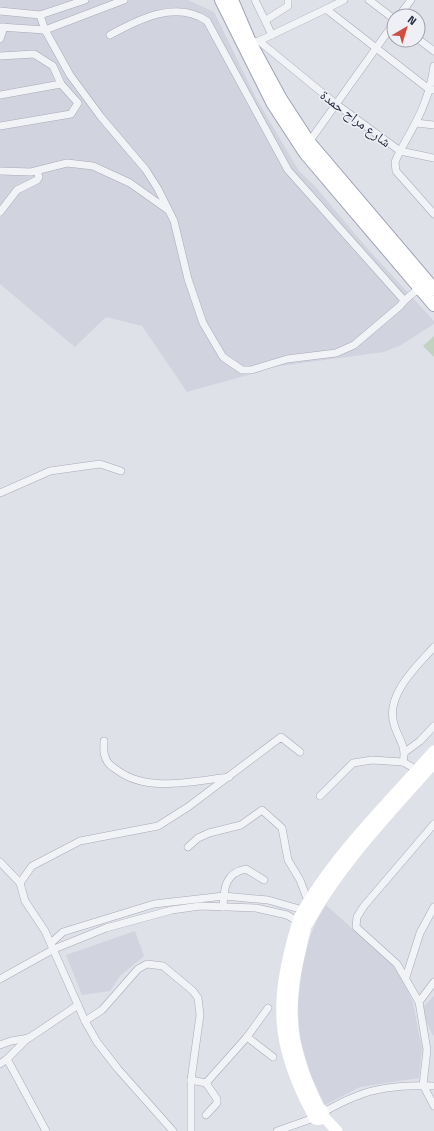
<svg xmlns="http://www.w3.org/2000/svg" width="434" height="1131" font-family="'Titillium Web','Noto Naskh Arabic',sans-serif">
	<style>
		.built { fill: #d1d3de }
		.grass { fill: #c1d3c0 }
		.lines { fill: none; stroke-linecap: round; stroke-linejoin: round }
		.minor-casing { stroke: #a8aab7; stroke-width: 8 }
		.primary-casing { stroke: #9ea2b5; stroke-width: 14 }
		.minor { stroke: #f2f3f7; stroke-width: 7 }
		.secondary { stroke: #fff; stroke-width: 11 }
		.primary { stroke: #fff; stroke-width: 12 }
		.labels { text-anchor: middle; dominant-baseline: central; stroke-width: 3; stroke-linejoin: round; paint-order: stroke }
		.street-label { font-size: 14px; fill: #282b41; stroke: #eff0f6 }
	</style>
	<rect width="100%" height="100%" fill="#dfe1e9"/>
	<g class="built">
		<path d="M0,0H188L214,12L256,98L299,171L314,185L366,247L434,321V324L401,345L384,352L272,367L259,372L187,392L142,326L106,317L75,347L0,284Z"/>
		<path d="M326,905L393,965L405,985L413,1003L422,1049L419,1078L360,1087L325,1105L311,1076L307,1062L300,1038L298,1006L301,972L310,937L317,920Z"/>
		<path d="M135,931L144,956L120,976L110,991L82,995L66,955Z"/>
		<path d="M434,996V1036L431,1032L425,1018L423,1007Z"/>
	</g>
	<path class="grass" d="M434,336V357L423,346Z"/>
	<g class="lines">
		<defs>
			<g id="minor">
				<path d="M255,0L272,35"/>
				<path d="M369,0L394,19"/>
				<path d="M326,9L344,0"/>
				<path d="M0,11L40,15L85,0"/>
				<path d="M40,15L45,30L70,75L101,117L146,170L158,189L174,221L188,279L203,323L223,357L242,370H251L287,359L336,353L354,345L400,306L404,301L402,298L288,170L207,21C176,0 139,19 110,35"/>
				<path d="M399,16L411,0"/>
				<path d="M266,20L288,6V0"/>
				<path d="M0,27L45,30L124,0"/>
				<path d="M0,39L4,27"/>
				<path d="M418,39L434,51"/>
				<path d="M259,41L326,9L430,90H434"/>
				<path d="M250,42L259,41L336,104L400,151L395,162L396,171L434,214"/>
				<path d="M0,56L34,54L53,66L61,84L78,103L71,114L0,126"/>
				<path d="M434,66C429,101 417,121 400,151L434,158"/>
				<path d="M0,95L61,84"/>
				<path d="M416,123L434,125"/>
				<path d="M309,142L394,23"/>
				<path d="M0,171L31,172L67,163L93,166L130,183L168,210"/>
				<path d="M0,212L17,190L37,180L39,177L37,171"/>
				<path d="M404,301L419,288"/>
				<path d="M0,493L50,471L100,464L121,471"/>
				<path d="M104,741C104,746 103,752 105,756C106,762 112,767 117,770C147,793 194,781 229,777"/>
				<path d="M405,752L420,741L434,726"/>
				<path d="M403,762C407,746 398,739 394,724C385,695 417,666 434,647"/>
				<path d="M320,796L353,763L372,760L403,762L417,770"/>
				<path d="M188,847L198,838L209,833L241,825L262,810L282,828L288,860L300,880L308,901"/>
				<path d="M0,862L20,883"/>
				<path d="M223,907C224,888 225,873 246,869L264,880"/>
				<path d="M51,943L63,932L154,904L224,896L268,900L303,910"/>
				<path d="M406,977L420,933L434,907"/>
				<path d="M0,979L54,949L106,928L172,910L200,906L256,908L287,915L297,921"/>
				<path d="M434,982L419,1002L427,1050L423,1085L434,1106"/>
				<path d="M419,1002L397,964L356,927L357,917L364,906L434,824"/>
				<path d="M85,1021L102,1010L138,969L147,964L163,966L193,991L198,998L200,1015L191,1080V1131"/>
				<path d="M247,1037L273,1057"/>
				<path d="M0,1045L11,1041L29,1038L78,1005"/>
				<path d="M7,1059L28,1038"/>
				<path d="M0,1064L7,1059L46,1131"/>
				<path d="M191,1080L206,1083L247,1037L268,1008"/>
				<path d="M206,1083L217,1099V1103L206,1115"/>
				<path d="M323,1112C334,1107 345,1100 357,1096C380,1086 409,1085 434,1086"/>
				<path d="M173,1131L118,1069L97,1042L85,1021L45,931L25,901L20,883L32,866L80,841L158,826L188,807L281,737L300,752"/>
				<path d="M277,1131L314,1118"/>
			</g>
			<g id="primary">
				<path d="M221,0L273,104L305,153L434,305"/>
				<path d="M232,0L250,42L281,99L309,142L434,289"/>
			</g>
		</defs>
		<use href="#minor" class="minor-casing"/>
		<use href="#primary" class="primary-casing"/>
		<use href="#minor" class="minor"/>
		<g class="secondary">
			<path d="M299,918C331,858 389,802 434,751"/>
			<path d="M308,923C341,863 389,814 434,763"/>
			<path d="M297,924C275,1000 274,1042 312,1113"/>
			<path d="M306,926C287,1003 284,1035 319,1108"/>
			<circle cx="318" cy="1114" r="5.5"/>
			<path d="M323,1116L337,1131"/>
		</g>
		<use href="#primary" class="primary"/>
	</g>
	<g class="labels">
		<g class="street-label">
			<text transform="translate(356 118) rotate(37)">شارع مراح حمدة</text>
		</g>
	</g>
	<g transform="translate(406 28) rotate(38)"><circle r="19" fill="#eff0f6" stroke="#9fa1ae"/>
	<path d="M0-3L7 15L0 10L-7 15Z" fill="#d14c41"/>
	<text y="-6" font-size="11" font-weight="bold" text-anchor="middle" fill="#282b41">N</text>
	</g>
</svg>
